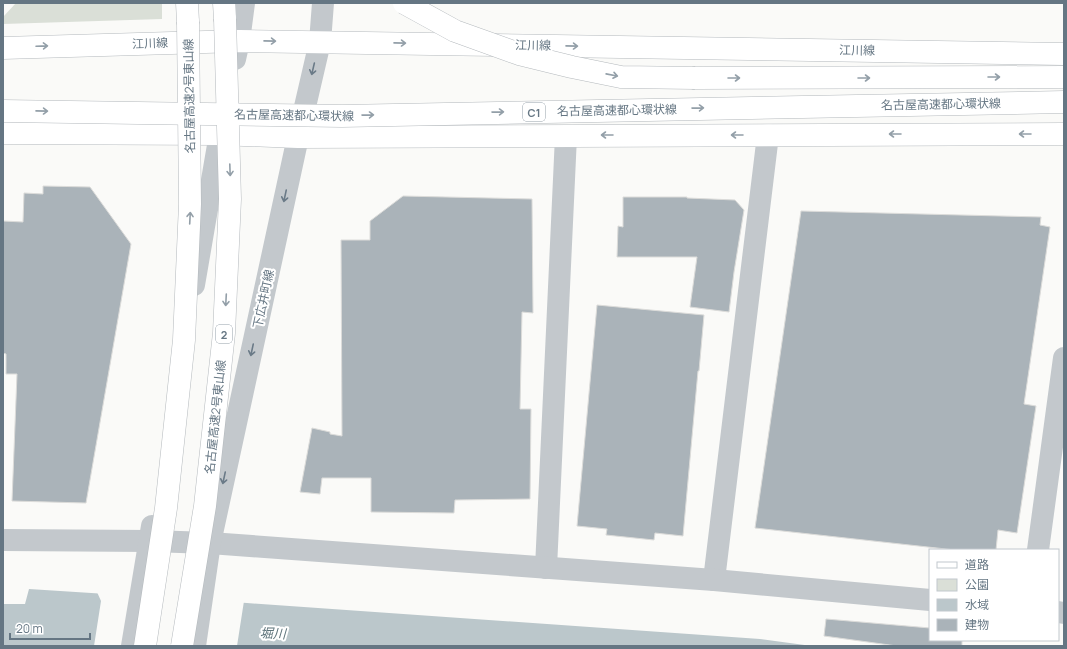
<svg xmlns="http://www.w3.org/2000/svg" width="1067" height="649" font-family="Manrope,'Noto Sans JP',sans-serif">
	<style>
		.green { fill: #dadfd7 }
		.water { fill: #bbc7cb }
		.pier { fill: #fafaf8 }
		.building { fill: #aab3b9; stroke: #dcdcda }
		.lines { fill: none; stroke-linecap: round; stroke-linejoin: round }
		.primary-casing { stroke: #b5babe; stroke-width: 23 }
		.motorway-casing { stroke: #b4b9bd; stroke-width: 23 }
		.minor { stroke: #c3c8cc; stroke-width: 22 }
		.tertiary { stroke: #c3c8cc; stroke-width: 22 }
		.primary { stroke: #fff; stroke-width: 22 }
		.motorway { stroke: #fff; stroke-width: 22 }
		.motorway-bridge-casing { stroke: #b4b9bd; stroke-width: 23; stroke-linecap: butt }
		.motorway-bridge { stroke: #fff; stroke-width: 22 }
		.oneway { stroke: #939fa8 }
		.oneway2 { stroke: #6a7a87 }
		.labels { text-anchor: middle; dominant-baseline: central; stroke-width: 4; stroke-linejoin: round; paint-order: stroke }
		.shield { fill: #fff; stroke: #939fa8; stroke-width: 1 }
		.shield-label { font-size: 11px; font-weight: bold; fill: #657683 }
		.street-label { font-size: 12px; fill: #657683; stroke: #fff }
		.water-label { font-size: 13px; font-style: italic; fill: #60757c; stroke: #fff }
	</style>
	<rect width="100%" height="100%" fill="#fafaf8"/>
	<path class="green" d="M16,3H162V19L3,24V17Z"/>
	<path class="water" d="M29,589L247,603L760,639L812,646H3V604H25Z"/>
	<path class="pier" d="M97,592L244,601L237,646H94L101,601Z"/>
	<g class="building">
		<path d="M43,186L90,187L131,244L86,503L12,501L17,374H6V354L3,353V221L23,222L24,193L43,194Z"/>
		<path d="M403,196L532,199L533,313L522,312L520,409H531L530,499L455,500L454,513L371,512V478H322L320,494L300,492L312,428L330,432V434L342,436L341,240H370V221Z"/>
		<path d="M623,197H687V198L735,200L744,210L734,272L729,312L690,307L697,257H617L618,226L623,227Z"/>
		<path d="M801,211L1041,217L1040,225L1050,227L1024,404L1036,406L1017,533L998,530L996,550H955L755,528Z"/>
		<path d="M597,305L704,315L699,371H698L683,536L655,533L654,540L606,535L607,529L577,526Z"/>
		<path d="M826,619L930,628V640H962V646H897L824,636Z"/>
	</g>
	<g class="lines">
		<defs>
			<g id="primary">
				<path d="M3,48L239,41L1064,54"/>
				<path d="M3,133L219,134L298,137L1064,134"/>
			</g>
			<g id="motorway">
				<path d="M187,3L188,22"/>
				<path d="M224,3L225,19"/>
				<path d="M695,78L1064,77"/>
			</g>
		</defs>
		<use href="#primary" class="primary-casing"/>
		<use href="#motorway" class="motorway-casing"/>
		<g class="minor">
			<path d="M1038,550L1064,358"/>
			<path d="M546,568L566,136"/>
			<path d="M714,580L768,135"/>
		</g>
		<g class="tertiary">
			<path d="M235,59L239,41L244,3"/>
			<path d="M194,285L223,116"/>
			<path d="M3,540L150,541L210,543L714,580L930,600"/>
			<path d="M1058,612L1064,613"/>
			<path d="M132,646L152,526"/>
			<path d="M195,646L210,543L298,137L320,42L323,3"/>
		</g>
		<use href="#primary" class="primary"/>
		<use href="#motorway" class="motorway"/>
		<defs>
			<g id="motorway-bridge">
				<path d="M404,3L455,31L519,54L572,67L621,77L695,78"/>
				<path d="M3,111L342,116L1064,102"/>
				<path d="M145,646L166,508L184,340L190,204L188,22"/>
				<path d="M182,646L205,506L224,333L230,199L225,19"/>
			</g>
		</defs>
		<use href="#motorway-bridge" class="motorway-bridge-casing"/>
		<use href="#motorway-bridge" class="motorway-bridge"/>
	</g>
	<defs><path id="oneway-shaft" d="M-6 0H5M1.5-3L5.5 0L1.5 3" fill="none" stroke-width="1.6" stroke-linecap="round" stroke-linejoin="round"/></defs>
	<g class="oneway">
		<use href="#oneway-shaft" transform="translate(270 41) rotate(1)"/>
		<use href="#oneway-shaft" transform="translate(400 43) rotate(1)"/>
		<use href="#oneway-shaft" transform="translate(42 46) rotate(-2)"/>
		<use href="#oneway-shaft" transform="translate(572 46) rotate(1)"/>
		<use href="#oneway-shaft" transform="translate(612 75) rotate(11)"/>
		<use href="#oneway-shaft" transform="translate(994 77)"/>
		<use href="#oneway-shaft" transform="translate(734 78)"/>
		<use href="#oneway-shaft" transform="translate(864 78)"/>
		<use href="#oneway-shaft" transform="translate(698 108) rotate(-1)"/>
		<use href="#oneway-shaft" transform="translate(42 111) rotate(1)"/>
		<use href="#oneway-shaft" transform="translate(498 112) rotate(-1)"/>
		<use href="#oneway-shaft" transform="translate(368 115) rotate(-1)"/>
		<use href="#oneway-shaft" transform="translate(895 134) rotate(180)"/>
		<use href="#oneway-shaft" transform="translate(1025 134) rotate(180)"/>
		<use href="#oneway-shaft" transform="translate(607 135) rotate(180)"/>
		<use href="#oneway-shaft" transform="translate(737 135) rotate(180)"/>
		<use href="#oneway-shaft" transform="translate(230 170) rotate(88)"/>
		<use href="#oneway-shaft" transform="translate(190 218) rotate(-87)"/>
		<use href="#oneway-shaft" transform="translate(226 300) rotate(93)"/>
	</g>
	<g class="oneway2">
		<use href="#oneway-shaft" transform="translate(313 69) rotate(103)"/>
		<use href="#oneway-shaft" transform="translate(285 196) rotate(102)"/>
		<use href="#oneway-shaft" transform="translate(252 350) rotate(102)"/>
		<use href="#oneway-shaft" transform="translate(224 478) rotate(102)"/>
	</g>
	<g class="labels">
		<g class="shield">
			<rect x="523" y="103" width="22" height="18" rx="3"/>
			<rect x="216" y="325" width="16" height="18" rx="3"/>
		</g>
		<g class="shield-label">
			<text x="534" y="112">C1</text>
			<text x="224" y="334">2</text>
		</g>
		<g class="street-label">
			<text transform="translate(150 43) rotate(-2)">江川線</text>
			<text transform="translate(533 45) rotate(1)">江川線</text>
			<text transform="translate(857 50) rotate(1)">江川線</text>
			<text transform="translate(189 96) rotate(-91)">名古屋高速2号東山線</text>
			<text transform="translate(941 104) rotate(-1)">名古屋高速都心環状線</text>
			<text transform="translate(617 110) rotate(-1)">名古屋高速都心環状線</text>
			<text transform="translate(294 115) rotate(1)">名古屋高速都心環状線</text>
			<text transform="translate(263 299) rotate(-78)">下広井町線</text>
			<text transform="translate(215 417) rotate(-84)">名古屋高速2号東山線</text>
		</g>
		<g class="water-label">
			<text transform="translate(273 633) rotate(2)">堀川</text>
		</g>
	</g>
	<rect width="1067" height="649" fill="none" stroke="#657683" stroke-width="8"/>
	<rect x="929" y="549" width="130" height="92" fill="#ffffff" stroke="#c1c8cd"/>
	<rect x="937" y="562" width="20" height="6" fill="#ffffff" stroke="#c1c8cd"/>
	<text x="965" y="569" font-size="12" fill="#657683">道路</text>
	<rect x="937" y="579" width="20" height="12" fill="#dadfd7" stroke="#c1c8cd"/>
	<text x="965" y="589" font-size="12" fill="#657683">公園</text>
	<rect x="937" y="599" width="20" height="12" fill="#bbc7cb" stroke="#c1c8cd"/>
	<text x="965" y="609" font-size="12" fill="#657683">水域</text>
	<rect x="937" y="619" width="20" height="12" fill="#aab3b9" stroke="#c1c8cd"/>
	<text x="965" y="629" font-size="12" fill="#657683">建物</text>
	<path d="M10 633v6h80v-6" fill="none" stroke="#657683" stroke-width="2"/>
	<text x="16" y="633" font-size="12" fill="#657683" stroke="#ffffff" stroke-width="3" paint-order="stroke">20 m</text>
</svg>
